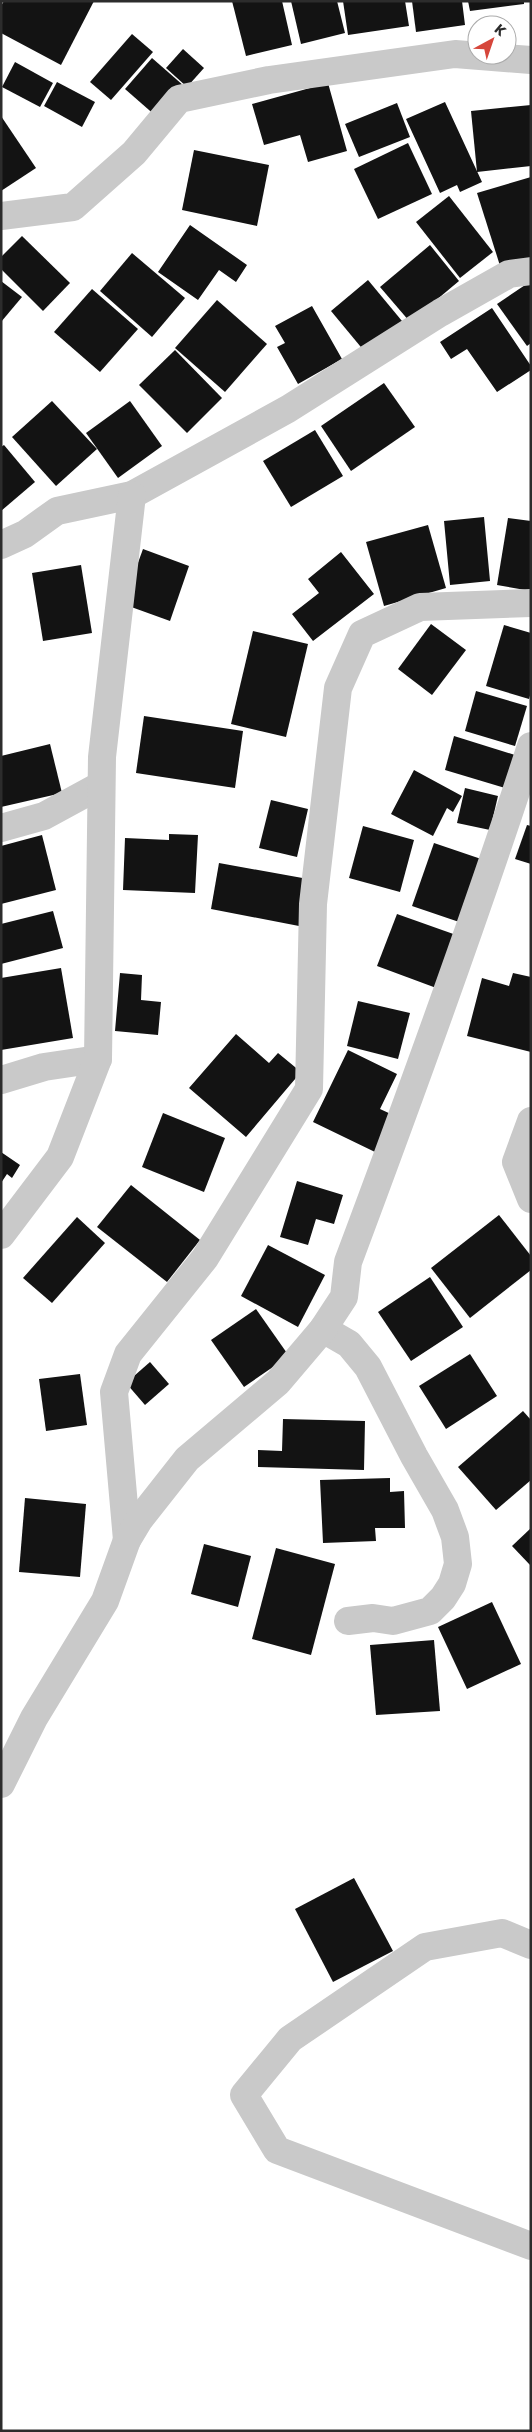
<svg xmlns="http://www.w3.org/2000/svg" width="532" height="2432" font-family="Poppins,sans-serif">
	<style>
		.building { fill: #131313 }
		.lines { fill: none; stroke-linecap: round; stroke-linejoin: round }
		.minor { stroke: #c9c9c9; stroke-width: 28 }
		.tertiary { stroke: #c9c9c9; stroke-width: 28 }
	</style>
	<rect width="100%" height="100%" fill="#fff"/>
	<g class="building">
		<path d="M4,1H94L61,65L1,33V6Z"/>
		<path d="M232,1H282L292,45L246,56Z"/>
		<path d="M291,1H337L345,33L301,44Z"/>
		<path d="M343,1H405L409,26L348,35Z"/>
		<path d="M412,1H462L465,25L416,32Z"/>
		<path d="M468,1H524V4L470,11Z"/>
		<path d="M132,34L153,52L111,100L90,82Z"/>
		<path d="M183,49L204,68L187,87L166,68Z"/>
		<path d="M152,58L184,86L157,117L125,89Z"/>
		<path d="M15,62L53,83L40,107L2,87Z"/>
		<path d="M57,82L95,102L82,127L44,106Z"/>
		<path d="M328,83L347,151L308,162L300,135L264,145L252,104Z"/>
		<path d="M445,102L482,182L460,192L457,185L440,193L406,119Z"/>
		<path d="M397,103L410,137L359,157L345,124Z"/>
		<path d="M531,105V166L477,172L471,111Z"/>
		<path d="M1,116L36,168L1,191Z"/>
		<path d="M408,143L432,194L378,219L354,169Z"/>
		<path d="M194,150L269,165L257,226L182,210Z"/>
		<path d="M531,177V263L502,272L477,193Z"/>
		<path d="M449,196L493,252L460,278L416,222Z"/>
		<path d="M190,225L247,265L236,282L219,270L198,300L158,272Z"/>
		<path d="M22,236L70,283L43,311L1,269V257Z"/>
		<path d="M430,245L459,281L410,322L380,287Z"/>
		<path d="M132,253L185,298L152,337L100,291Z"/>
		<path d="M368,280L402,321L365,352L331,311Z"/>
		<path d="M1,281L22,297L1,322Z"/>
		<path d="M531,281V343L527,346L497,304Z"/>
		<path d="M92,289L138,329L100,372L54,332Z"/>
		<path d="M217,300L267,344L225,392L175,348Z"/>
		<path d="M312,306L342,359L298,384L277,347L285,343L275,326Z"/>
		<path d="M492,308L531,366V370L497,392L467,349L451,359L440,342Z"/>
		<path d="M175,350L222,398L187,433L139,385Z"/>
		<path d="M384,383L415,427L351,471L321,426Z"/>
		<path d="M52,401L97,449L56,486L12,437Z"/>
		<path d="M130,401L162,446L118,478L86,433Z"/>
		<path d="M315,430L343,476L291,507L263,461Z"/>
		<path d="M4,445L35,482L1,511V447Z"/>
		<path d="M484,517L490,581L450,585L444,521Z"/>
		<path d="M508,518L531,521V591L497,585Z"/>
		<path d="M428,525L446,588L384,606L366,542Z"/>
		<path d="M143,549L189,566L170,621L123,604Z"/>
		<path d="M341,552L374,594L313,641L292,614L319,593L308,579Z"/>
		<path d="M81,565L92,633L43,641L32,573Z"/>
		<path d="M431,624L466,650L432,695L398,669Z"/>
		<path d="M504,625L531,633V692L529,699L486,686Z"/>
		<path d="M253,631L308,644L286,737L231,724Z"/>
		<path d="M476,691L527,706L515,746L465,731Z"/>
		<path d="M144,716L243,731L235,788L136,773Z"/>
		<path d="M454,736L515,755L505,788L445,770Z"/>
		<path d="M50,744L62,793L1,807V756Z"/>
		<path d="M414,770L462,796L453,812L447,808L433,836L391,814Z"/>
		<path d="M465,788L498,796L490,830L457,823Z"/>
		<path d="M271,800L308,809L297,857L259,848Z"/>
		<path d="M527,825L531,826V864L515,859Z"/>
		<path d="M363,826L414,840L400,892L349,878Z"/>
		<path d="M169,834L198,835L195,893L123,890L125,838L169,840Z"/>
		<path d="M42,835L56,890L1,904V846Z"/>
		<path d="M434,843L487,861L465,924L412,906Z"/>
		<path d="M219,863L308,879L299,926L211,909Z"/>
		<path d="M53,911L63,948L1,964V924Z"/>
		<path d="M397,914L459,936L439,989L377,966Z"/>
		<path d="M61,968L73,1038L1,1050V978Z"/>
		<path d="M120,973L142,975L141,1000L161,1002L158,1035L115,1031Z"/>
		<path d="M513,973L531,977V1052L467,1036L482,978L509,986Z"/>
		<path d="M358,1001L410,1013L398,1059L347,1046Z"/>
		<path d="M236,1034L269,1063L278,1053L301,1072L246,1137L189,1088Z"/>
		<path d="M348,1050L397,1074L380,1109L393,1115L375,1152L313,1122Z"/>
		<path d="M163,1113L225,1138L204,1192L142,1167Z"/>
		<path d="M1,1152L20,1165L12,1178L7,1174L1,1183Z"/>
		<path d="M297,1181L343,1195L334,1224L316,1219L308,1245L280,1237Z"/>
		<path d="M131,1185L200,1240L167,1282L97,1227Z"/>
		<path d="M499,1215L531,1256V1270L470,1318L431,1268Z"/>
		<path d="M77,1217L105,1243L52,1303L23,1278Z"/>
		<path d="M268,1245L325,1275L298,1327L241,1296Z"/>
		<path d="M430,1277L463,1327L411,1361L378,1312Z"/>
		<path d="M256,1309L289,1356L244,1387L211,1340Z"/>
		<path d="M470,1354L497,1396L446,1429L419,1386Z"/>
		<path d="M150,1362L169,1384L145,1405L126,1383Z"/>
		<path d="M80,1374L87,1425L46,1431L39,1379Z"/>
		<path d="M523,1411L531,1420V1480L496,1510L458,1467Z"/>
		<path d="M283,1419L365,1421L364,1470L258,1467V1450L282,1451Z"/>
		<path d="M390,1478V1492L404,1491L405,1528H375L376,1541L323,1543L320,1480Z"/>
		<path d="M25,1498L86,1504L80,1577L19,1572Z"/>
		<path d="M531,1528V1566L512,1546Z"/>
		<path d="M204,1544L251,1556L238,1607L191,1594Z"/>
		<path d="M276,1548L335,1564L311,1655L252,1639Z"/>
		<path d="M492,1602L521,1664L467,1689L438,1627Z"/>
		<path d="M434,1640L440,1711L376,1715L370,1645Z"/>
		<path d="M354,1878L393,1951L333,1982L295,1909Z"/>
	</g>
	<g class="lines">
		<g class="minor">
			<path d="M1,545L25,534L57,511L132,495L288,409L440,313L509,274L531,271"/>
			<path d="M1,828L44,816L101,785"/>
			<path d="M1,1080L44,1067L98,1059"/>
			<path d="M531,1121L516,1162L531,1199"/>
			<path d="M1,1235L60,1157L98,1059L102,757L132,495"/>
			<path d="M323,1329L349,1344L368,1367L414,1456L445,1510L455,1537L458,1564L452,1584L443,1598L430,1611L393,1621L373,1618L348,1621"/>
			<path d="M127,1540L114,1392L128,1354L205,1258L309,1089L313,904L338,688L362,634L420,607L531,603"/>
			<path d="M1,1784L34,1718L105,1601L127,1540L139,1520L187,1459L278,1382L323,1329L344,1297L348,1262C412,1091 475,919 531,746"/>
			<path d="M531,1945L502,1933L425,1947L290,2039L244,2095L277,2150L531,2246"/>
		</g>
		<path class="tertiary" d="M1,216L73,207L134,153L179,99L269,80L455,54L531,60"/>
	</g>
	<rect width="532" height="2432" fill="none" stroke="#2c2c2c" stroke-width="5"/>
	<g transform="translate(492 40) rotate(40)"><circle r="24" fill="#ffffff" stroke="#ababab"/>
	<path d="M0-4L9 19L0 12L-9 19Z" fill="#d6463b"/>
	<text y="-8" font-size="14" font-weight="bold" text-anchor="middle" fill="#2c2c2c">K</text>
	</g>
</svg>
